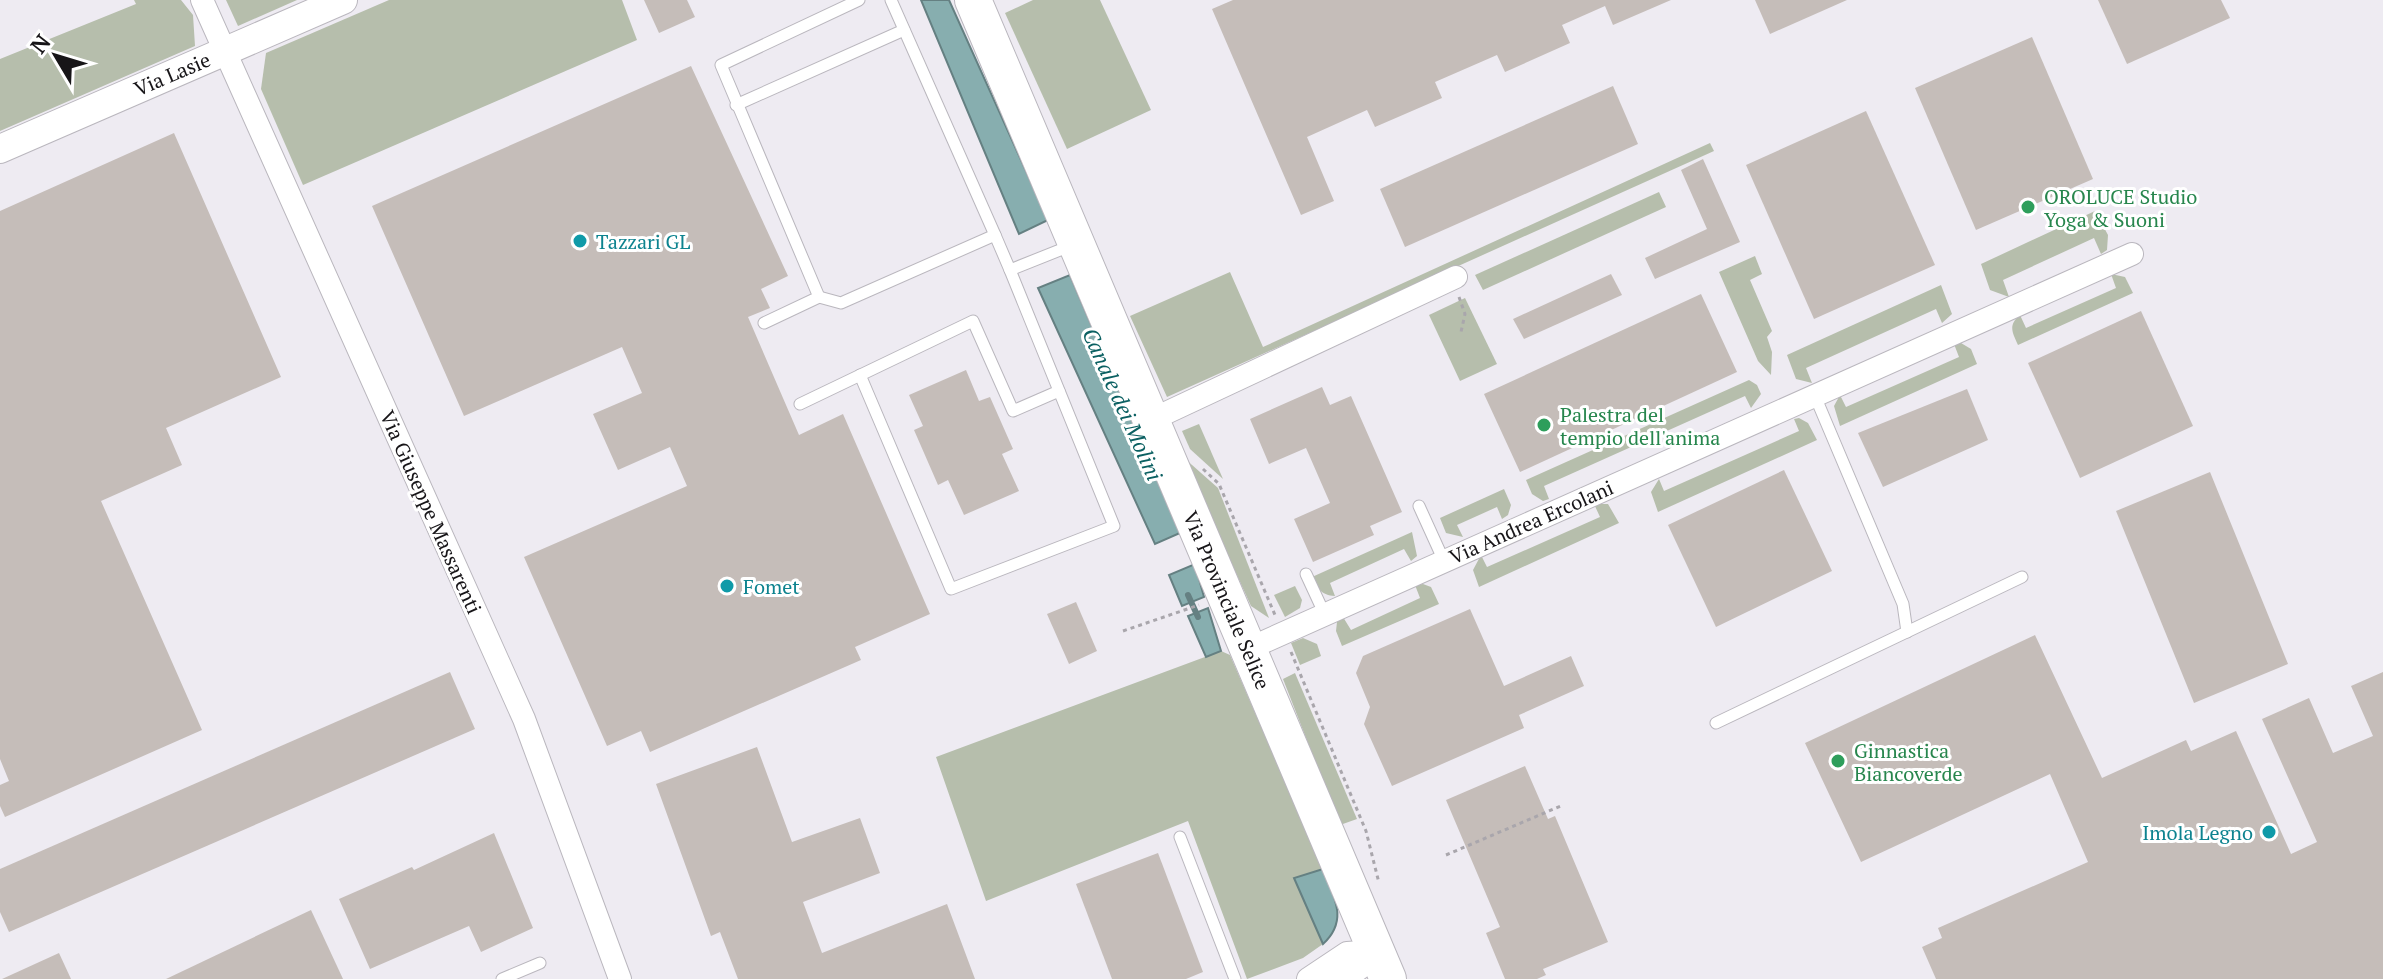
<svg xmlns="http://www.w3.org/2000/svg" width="2383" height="979" font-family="'PT Serif',serif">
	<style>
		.green { fill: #b6beac }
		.water { fill: #87aeaf; stroke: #658082; stroke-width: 2 }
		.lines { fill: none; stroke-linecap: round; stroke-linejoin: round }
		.stream { stroke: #658082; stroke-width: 6 }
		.building { fill: #c5bdb9 }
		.service-casing { stroke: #bab7be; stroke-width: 13 }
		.minor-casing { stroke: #bab7be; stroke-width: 24 }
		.tertiary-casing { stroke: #bab7be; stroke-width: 30 }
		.primary-casing { stroke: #bab7be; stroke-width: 38 }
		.path { stroke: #a9a6ac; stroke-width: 3; stroke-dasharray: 4 4; stroke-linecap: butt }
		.service { stroke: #fff; stroke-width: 11 }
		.minor { stroke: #fff; stroke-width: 22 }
		.tertiary { stroke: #fff; stroke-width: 28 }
		.primary { stroke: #fff; stroke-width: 36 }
		.leisure-dot { fill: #2e9e5b; stroke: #fff; stroke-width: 3 }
		.culture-dot { fill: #0f9aa8; stroke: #fff; stroke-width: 3 }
		.labels { text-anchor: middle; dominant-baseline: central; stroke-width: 6; stroke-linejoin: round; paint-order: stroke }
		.street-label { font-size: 20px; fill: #171518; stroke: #fff }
		.leisure-label { font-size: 20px; fill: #27864d; stroke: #fff; text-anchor: start }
		.culture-label { font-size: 20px; fill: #0d838f; stroke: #fff; text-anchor: start }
		.water-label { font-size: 22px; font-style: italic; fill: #0b6062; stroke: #fff }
	</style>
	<rect width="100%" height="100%" fill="#eeebf2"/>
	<g class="green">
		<path d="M134,0H181L193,15L195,46L0,131V59L136,4Z"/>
		<path d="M226,0H297L238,26Z"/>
		<path d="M389,0H622L637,40L303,185L261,89L266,53Z"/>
		<path d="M1033,0H1100L1151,110L1067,149L1005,13Z"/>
		<path d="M1710,143L1714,151L1167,397L1130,316L1230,272L1263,347Z"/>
		<path d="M1659,192L1666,207L1483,290L1475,275Z"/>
		<path d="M2095,211L2108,235L2107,250L2101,254L2094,238L2003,280L2009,297L1990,290L1981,264Z"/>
		<path d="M1755,256L1762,274L1750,280L1772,331L1767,337L1772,352L1771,375L1758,361L1719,272Z"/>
		<path d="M2111,274L2125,277L2133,293L2018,345C2012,332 2008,325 2020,315L2026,328L2116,288Z"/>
		<path d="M1941,285L1952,314L1942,323L1936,309L1806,368L1812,383L1796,379L1787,355Z"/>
		<path d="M1465,298L1497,364L1460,381L1429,315Z"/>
		<path d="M1961,343L1971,349L1977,364L1840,426L1834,406L1840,395L1846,407L1959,357L1954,344Z"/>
		<path d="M1749,380L1757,385L1761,394L1751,408L1745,396L1544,486L1549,499L1543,501L1532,494L1526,480Z"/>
		<path d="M1799,418L1808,423L1817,440L1658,512L1651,492L1659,479L1664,491L1799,431L1794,419Z"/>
		<path d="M1199,424L1223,479L1190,449L1182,431Z"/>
		<path d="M1183,457L1218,488L1269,618L1251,606Z"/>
		<path d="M1504,489L1511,505L1508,515L1502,519L1497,507L1457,525L1463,537L1446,533L1440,518Z"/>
		<path d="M1594,504H1608L1619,523L1479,587L1473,570L1481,555L1487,567L1600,517Z"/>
		<path d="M1412,532L1417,556L1411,561L1404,549L1330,583L1335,596C1321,595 1318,589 1312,577Z"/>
		<path d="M1423,584L1431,587L1439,604L1342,646L1336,631L1337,622L1343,617L1351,630L1420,598L1415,585Z"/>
		<path d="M1295,586L1302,600L1300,608L1285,617L1274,595Z"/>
		<path d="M1303,638L1317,644L1321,656L1300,665L1291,643Z"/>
		<path d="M1221,651L1230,655L1323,869L1294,878L1323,944L1303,958L1247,979L1188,821L986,901L936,757Z"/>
		<path d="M1295,673L1357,819L1340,825L1283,679Z"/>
	</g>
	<g class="water">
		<path d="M921,0H949L1048,220L1019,234Z"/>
		<path d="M1070,275L1180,533L1155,544L1038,288Z"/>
		<path d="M1195,564L1204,597L1182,606L1169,575Z"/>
		<path d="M1208,608L1221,651L1206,657L1188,616Z"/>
		<path d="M1323,869C1334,897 1349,920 1323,944L1294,878Z"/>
	</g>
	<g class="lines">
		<path class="stream" d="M1188,595L1198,617"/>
	</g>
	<g class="building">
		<path d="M644,0H687L695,17L659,33Z"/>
		<path d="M1233,0H1671L1613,25L1605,6L1562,25L1570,43L1505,72L1497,55L1435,82L1442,98L1375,127L1367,110L1307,137L1334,201L1301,215L1212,9Z"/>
		<path d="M1755,0H1847L1770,34Z"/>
		<path d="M2098,0H2221L2230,18L2127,64Z"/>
		<path d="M2032,37L2093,179L1976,230L1915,88Z"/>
		<path d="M691,66L788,276L761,289L770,308L748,317L799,435L843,414L930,614L855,647L861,660L650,752L641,731L607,746L524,557L687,486L670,447L618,470L593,414L642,393L622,347L464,416L372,206Z"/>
		<path d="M1613,86L1638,144L1405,247L1380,189Z"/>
		<path d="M1866,111L1935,265L1814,319L1746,165Z"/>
		<path d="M174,133L281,377L166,428L182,465L101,501L202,730L5,817L0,806V785L9,781L0,759V211Z"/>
		<path d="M1703,159L1740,242L1655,279L1645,258L1707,229L1681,170Z"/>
		<path d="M1611,274L1622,295L1524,339L1513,319Z"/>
		<path d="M1701,294L1737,372L1520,472L1484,394Z"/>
		<path d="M2141,311L2193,426L2080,478L2028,363Z"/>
		<path d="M966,370L979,401L990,397L1013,449L1002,454L1019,491L964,515L948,480L938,485L914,430L923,426L909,395Z"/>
		<path d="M1322,387L1330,405L1351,396L1402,512L1370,526L1374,535L1313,562L1294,519L1330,503L1306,448L1269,464L1250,419Z"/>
		<path d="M1967,389L1988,440L1883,487L1858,433Z"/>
		<path d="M1784,470L1832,571L1716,627L1668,525Z"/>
		<path d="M2210,472L2288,664L2194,703L2116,511Z"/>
		<path d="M1076,602L1097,651L1069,664L1047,614Z"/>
		<path d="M1470,609L1504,686L1571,656L1584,686L1519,715L1524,728L1392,786L1364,724L1370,707L1356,673L1363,656Z"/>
		<path d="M2035,635L2102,778L2186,740L2191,751L2236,731L2291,854L2317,842L2262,719L2309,698L2333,753L2373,736L2351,686L2383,672V979H1936L1922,947L1942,938L1938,928L2088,862L2050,774L1861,862L1805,743Z"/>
		<path d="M450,672L475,729L9,932L0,912V869Z"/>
		<path d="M757,747L792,842L860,818L880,873L803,902L822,953L947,904L975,979H738L720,932L711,936L656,784Z"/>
		<path d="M1525,766L1548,819L1555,816L1608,942L1543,969L1546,975L1537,979H1505L1486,933L1500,927L1446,800Z"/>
		<path d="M494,833L533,928L481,952L469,926L370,969L339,899L412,867L414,870Z"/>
		<path d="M1158,853L1203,972L1186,979H1112L1076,884Z"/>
		<path d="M311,910L343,979H166Z"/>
		<path d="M59,953L71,979H2Z"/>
	</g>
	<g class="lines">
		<defs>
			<g id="service">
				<path d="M736,105L904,30"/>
				<path d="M995,235L1010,270L1070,246"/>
				<path d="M819,297L841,303L995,235L891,0"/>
				<path d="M764,323L819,297L721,65L859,0"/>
				<path d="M860,375L951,589L1114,526L1010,270"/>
				<path d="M1815,396L1903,604L1907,632"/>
				<path d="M800,404L973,321L1013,411L1059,391"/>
				<path d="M1419,506L1444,561"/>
				<path d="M1306,574L1325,615"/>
				<path d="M1716,723L2022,577"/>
				<path d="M1180,837L1235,979"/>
				<path d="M502,979L540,963"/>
			</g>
			<g id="minor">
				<path d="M202,0L524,719L620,979"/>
				<path d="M1151,420L1456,277"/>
				<path d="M1248,649L2132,254"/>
				<path d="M1308,979L1347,953L1376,951"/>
				<path d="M1336,979L1356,971L1378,955"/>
			</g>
			<path id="tertiary" d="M0,149L343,0"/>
			<path id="primary" d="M973,0L1388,979"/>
		</defs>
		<use href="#service" class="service-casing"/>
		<use href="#minor" class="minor-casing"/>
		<use href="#tertiary" class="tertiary-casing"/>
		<use href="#primary" class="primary-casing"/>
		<g class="path">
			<path d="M1459,297L1465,314L1461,332"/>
			<path d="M1203,469L1219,484L1275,615"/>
			<path d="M1123,631L1199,605"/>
			<path d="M1291,652L1366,831L1379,883"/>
			<path d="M1446,855L1563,805"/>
		</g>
		<use href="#service" class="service"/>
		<use href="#minor" class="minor"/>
		<use href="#tertiary" class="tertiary"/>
		<use href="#primary" class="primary"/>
	</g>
	<g class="leisure-dot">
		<circle cx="2028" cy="207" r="8"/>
		<circle cx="1544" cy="425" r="8"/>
		<circle cx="1838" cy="761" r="8"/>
	</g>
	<g class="culture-dot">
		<circle cx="580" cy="241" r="8"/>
		<circle cx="727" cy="586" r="8"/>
		<circle cx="2269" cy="832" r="8"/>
	</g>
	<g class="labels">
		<g class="street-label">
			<text transform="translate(172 74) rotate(-23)">Via Lasie</text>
			<text transform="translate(431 512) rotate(66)">Via Giuseppe Massarenti</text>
			<text transform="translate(1531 522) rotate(-24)">Via Andrea Ercolani</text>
			<text transform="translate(1227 600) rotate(67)">Via Provinciale Selice</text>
		</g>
		<g class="leisure-label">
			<text x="2044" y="196">OROLUCE Studio<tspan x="2044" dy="23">Yoga &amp; Suoni</tspan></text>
			<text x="1560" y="414">Palestra del<tspan x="1560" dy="23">tempio dell'anima</tspan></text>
			<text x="1854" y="750">Ginnastica<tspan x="1854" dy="23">Biancoverde</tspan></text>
		</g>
		<g class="culture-label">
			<text x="596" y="241">Tazzari GL</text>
			<text x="743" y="586">Fomet</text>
			<text x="2253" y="832" text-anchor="end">Imola Legno</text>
		</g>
		<g class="water-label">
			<text transform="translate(1123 404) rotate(66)">Canale dei Molini</text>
		</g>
	</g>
	<g transform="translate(56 56) rotate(308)" stroke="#ffffff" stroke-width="6" paint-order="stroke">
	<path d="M0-6L14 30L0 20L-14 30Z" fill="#171518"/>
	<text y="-12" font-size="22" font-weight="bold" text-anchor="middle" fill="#171518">N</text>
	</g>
</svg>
